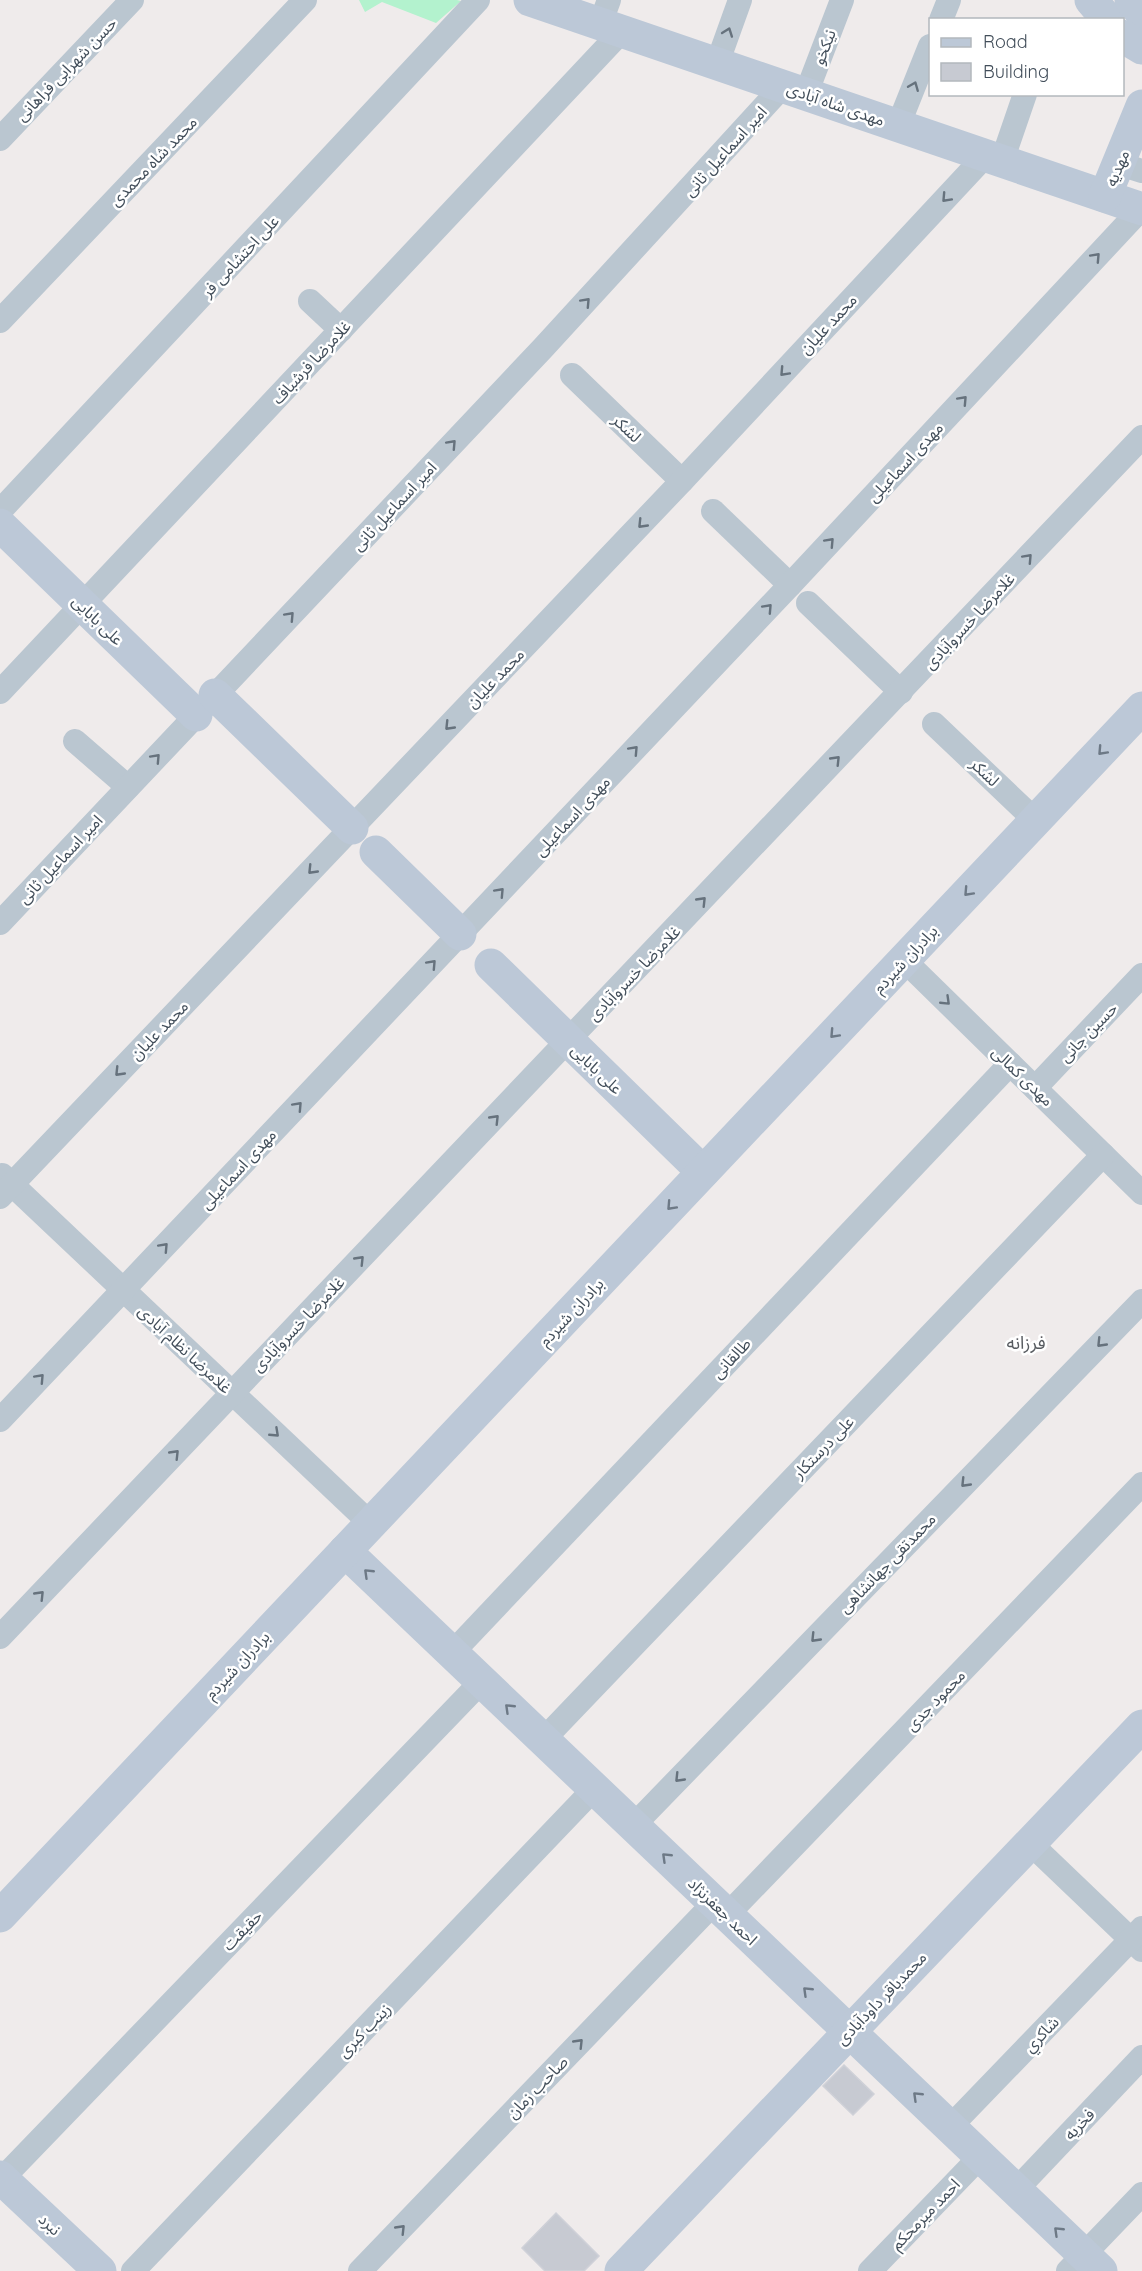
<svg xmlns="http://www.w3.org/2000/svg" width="1142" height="2271" font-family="Quicksand,'Noto Sans Arabic',sans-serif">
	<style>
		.green { fill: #b3f2ce }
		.building { fill: #c7cad2; stroke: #cfd1d8; stroke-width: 1.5 }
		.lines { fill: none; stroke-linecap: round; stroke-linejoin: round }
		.street { stroke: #bac6d0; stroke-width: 24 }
		.secondary { stroke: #bcc8d7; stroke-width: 33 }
		.oneway { stroke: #66727d }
		.oneway2 { stroke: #6d7986 }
		.labels { text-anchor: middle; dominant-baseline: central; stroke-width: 5; stroke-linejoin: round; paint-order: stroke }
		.street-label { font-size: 16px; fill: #424e5a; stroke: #fff }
		.neighbourhood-label { font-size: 18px; fill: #585c61; stroke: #fff }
	</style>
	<rect width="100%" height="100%" fill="#efebeb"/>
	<path class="green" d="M359,0H457L461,1L436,23L382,2L365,12Z"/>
	<g class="building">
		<path d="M844,2065L874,2094L853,2115L823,2086Z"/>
		<path d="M556,2213L599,2256L584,2271H545L522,2248Z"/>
	</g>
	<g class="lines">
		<g class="street">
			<path d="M941,20L949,0"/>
			<path d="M600,24L609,0"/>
			<path d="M717,64L740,0"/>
			<path d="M806,94L842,0"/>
			<path d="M898,126L930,46"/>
			<path d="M0,139L132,0"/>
			<path d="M1002,161L1025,94"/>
			<path d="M1120,164L1142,171"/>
			<path d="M310,301L341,330"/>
			<path d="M0,321L305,0"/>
			<path d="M572,375L682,481"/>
			<path d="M0,511L478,0"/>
			<path d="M713,511L790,585"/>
			<path d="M808,603L901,692"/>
			<path d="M0,692L622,31"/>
			<path d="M934,724L1036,821"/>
			<path d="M75,741L128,787"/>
			<path d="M0,923L543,348L783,86"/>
			<path d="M904,960L1142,1193"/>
			<path d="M1035,1088L1142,975"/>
			<path d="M2,1175L371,1524"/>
			<path d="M0,1197L682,481L986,155"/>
			<path d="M0,1420L790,585L1141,209"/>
			<path d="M0,1637L1142,437"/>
			<path d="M452,1653L1010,1064"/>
			<path d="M543,1740L1103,1155"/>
			<path d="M633,1826L1142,1301"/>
			<path d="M1030,1843L1142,1950"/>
			<path d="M727,1915L1142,1484"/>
			<path d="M950,2127L1142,1928"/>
			<path d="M0,2181L482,1681"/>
			<path d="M1016,2190L1142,2057"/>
			<path d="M133,2271L594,1789"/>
			<path d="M360,2271L714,1903"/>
			<path d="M870,2271L980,2157"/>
			<path d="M1068,2271L1142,2194"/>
		</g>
		<g class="secondary">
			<path d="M530,0L1142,209"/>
			<path d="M1091,0L1108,20"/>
			<path d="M1131,0L1142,13"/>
			<path d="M1122,36L1142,48"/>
			<path d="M1105,196L1142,106"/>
			<path d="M0,525L196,715"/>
			<path d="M215,695L352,828"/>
			<path d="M376,852L460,934"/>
			<path d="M491,965L703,1172"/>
			<path d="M345,1551L1101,2271"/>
			<path d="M0,1916L1142,708"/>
			<path d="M0,2177L100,2271"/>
			<path d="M621,2271L1142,1726"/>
		</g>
	</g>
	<defs><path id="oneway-chevron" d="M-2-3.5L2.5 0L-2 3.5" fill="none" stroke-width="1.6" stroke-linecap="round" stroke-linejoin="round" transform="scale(1.5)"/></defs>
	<g class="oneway">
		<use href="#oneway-chevron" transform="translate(728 32) rotate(-70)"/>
		<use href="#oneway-chevron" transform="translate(914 86) rotate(-68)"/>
		<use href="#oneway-chevron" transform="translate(946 198) rotate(133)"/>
		<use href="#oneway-chevron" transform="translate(1096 257) rotate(-47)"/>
		<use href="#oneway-chevron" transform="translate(586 302) rotate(-47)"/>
		<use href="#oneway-chevron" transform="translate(784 372) rotate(133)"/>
		<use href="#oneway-chevron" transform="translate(963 400) rotate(-47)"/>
		<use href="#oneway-chevron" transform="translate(452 444) rotate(-47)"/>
		<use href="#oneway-chevron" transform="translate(642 524) rotate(134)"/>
		<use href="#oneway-chevron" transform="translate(830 542) rotate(-47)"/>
		<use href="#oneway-chevron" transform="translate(1028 558) rotate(-47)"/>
		<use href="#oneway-chevron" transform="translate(768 608) rotate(-47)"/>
		<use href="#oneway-chevron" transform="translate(290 616) rotate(-47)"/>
		<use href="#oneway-chevron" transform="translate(449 726) rotate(134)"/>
		<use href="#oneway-chevron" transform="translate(634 750) rotate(-47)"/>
		<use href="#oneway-chevron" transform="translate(156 758) rotate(-47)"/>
		<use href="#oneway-chevron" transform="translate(836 760) rotate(-46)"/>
		<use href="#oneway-chevron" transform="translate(312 870) rotate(134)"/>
		<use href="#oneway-chevron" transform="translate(500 892) rotate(-47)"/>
		<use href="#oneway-chevron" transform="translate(702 901) rotate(-46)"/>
		<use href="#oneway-chevron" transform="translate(432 964) rotate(-47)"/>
		<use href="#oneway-chevron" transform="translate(946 1001) rotate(44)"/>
		<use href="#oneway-chevron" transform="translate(119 1072) rotate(134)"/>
		<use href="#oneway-chevron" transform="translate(298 1106) rotate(-47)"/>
		<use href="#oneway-chevron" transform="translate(495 1119) rotate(-46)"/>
		<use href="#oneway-chevron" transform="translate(164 1247) rotate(-47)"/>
		<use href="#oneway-chevron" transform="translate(360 1260) rotate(-46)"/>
		<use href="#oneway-chevron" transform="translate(1101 1343) rotate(134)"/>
		<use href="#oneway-chevron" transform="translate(40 1378) rotate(-47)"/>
		<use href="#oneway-chevron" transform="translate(275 1433) rotate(43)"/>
		<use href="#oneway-chevron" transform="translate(175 1454) rotate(-46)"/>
		<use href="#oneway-chevron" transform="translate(965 1483) rotate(134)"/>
		<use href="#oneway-chevron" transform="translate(40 1595) rotate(-46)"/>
		<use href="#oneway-chevron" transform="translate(815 1638) rotate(134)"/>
		<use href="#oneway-chevron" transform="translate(679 1778) rotate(134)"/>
		<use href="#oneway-chevron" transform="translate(579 2043) rotate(-46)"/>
		<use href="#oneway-chevron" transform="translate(401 2229) rotate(-46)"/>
	</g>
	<g class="oneway2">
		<use href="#oneway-chevron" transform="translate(1102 751) rotate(133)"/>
		<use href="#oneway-chevron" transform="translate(968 892) rotate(133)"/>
		<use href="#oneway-chevron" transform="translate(834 1034) rotate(133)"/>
		<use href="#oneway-chevron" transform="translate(671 1206) rotate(133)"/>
		<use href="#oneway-chevron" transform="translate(368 1573) rotate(-136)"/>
		<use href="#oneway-chevron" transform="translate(509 1708) rotate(-136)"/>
		<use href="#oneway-chevron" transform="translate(666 1857) rotate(-136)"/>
		<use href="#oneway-chevron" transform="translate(807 1991) rotate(-136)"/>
		<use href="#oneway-chevron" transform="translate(917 2096) rotate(-136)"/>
		<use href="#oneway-chevron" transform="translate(1058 2231) rotate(-136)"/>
	</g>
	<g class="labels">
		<g class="street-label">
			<text transform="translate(824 47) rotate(-69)">نیکخو</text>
			<text transform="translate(66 69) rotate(-46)">حسن شهرابی فراهانی</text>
			<text transform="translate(836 104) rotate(19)">مهدی شاه آبادی</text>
			<text transform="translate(725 151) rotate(-48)">امیر اسماعیل ثانی</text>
			<text transform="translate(153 161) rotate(-46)">محمد شاه محمدی</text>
			<text transform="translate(1117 168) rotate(-67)">مهدیه</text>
			<text transform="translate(240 256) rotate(-47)">علی احتشامی فر</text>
			<text transform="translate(828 324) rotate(-47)">محمد علیان</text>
			<text transform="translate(311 362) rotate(-47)">غلامرضا فرشباف</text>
			<text transform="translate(627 428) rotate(44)">لشكر</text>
			<text transform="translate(905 462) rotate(-47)">مهدی اسماعیلی</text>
			<text transform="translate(394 506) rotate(-47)">امیر اسماعیل ثانی</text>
			<text transform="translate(98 620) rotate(44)">علی بابایی</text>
			<text transform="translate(969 621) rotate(-47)">غلامرضا خسروآبادی</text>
			<text transform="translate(495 678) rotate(-46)">محمد علیان</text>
			<text transform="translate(985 772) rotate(44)">لشكر</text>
			<text transform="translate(572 816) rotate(-47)">مهدی اسماعیلی</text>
			<text transform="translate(60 859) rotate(-47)">امیر اسماعیل ثانی</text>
			<text transform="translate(905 959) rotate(-47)">برادران شیردم</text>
			<text transform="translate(634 973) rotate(-46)">غلامرضا خسروآبادی</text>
			<text transform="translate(159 1030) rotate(-46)">محمد علیان</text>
			<text transform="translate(1088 1032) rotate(-46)">حسین جانی</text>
			<text transform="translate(597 1069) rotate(44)">علی بابایی</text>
			<text transform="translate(1023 1076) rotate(44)">مهدی کمالی</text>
			<text transform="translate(238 1169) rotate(-47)">مهدی اسماعیلی</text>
			<text transform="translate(571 1312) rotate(-47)">برادران شیردم</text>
			<text transform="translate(298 1324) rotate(-46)">غلامرضا خسروآبادی</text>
			<text transform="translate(185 1349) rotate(43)">غلامرضا نظام آبادی</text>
			<text transform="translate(731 1358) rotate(-47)">طالقانی</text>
			<text transform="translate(823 1447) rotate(-46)">علی درستکار</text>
			<text transform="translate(887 1563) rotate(-46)">محمدتقی جهانشاهی</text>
			<text transform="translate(237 1665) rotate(-47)">برادران شیردم</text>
			<text transform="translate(935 1700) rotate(-46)">محمود جدی</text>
			<text transform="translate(723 1911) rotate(44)">احمد جعفرنژاد</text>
			<text transform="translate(242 1930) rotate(-46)">حقیقت</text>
			<text transform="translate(881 1998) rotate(-46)">محمدباقر داودآبادی</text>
			<text transform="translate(364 2030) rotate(-46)">زینب کبری</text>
			<text transform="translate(1041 2034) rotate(-46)">شاكري</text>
			<text transform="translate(537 2087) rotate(-46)">صاحب زمان</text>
			<text transform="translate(1079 2124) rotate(-46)">فخریه</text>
			<text transform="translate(925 2214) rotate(-46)">احمد میرمحکم</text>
			<text transform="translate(50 2224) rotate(43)">نبرد</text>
		</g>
		<g class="neighbourhood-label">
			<text x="1026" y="1342">فرزانه</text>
		</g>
	</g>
	<rect x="929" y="18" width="195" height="78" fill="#ffffff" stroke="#b3b8bd" stroke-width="1.5"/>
	<rect x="941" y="38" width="30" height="9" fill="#bcc8d7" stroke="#b3b8bd" stroke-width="1.5"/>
	<text x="983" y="48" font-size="18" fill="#424e5a">Road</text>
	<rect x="941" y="63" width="30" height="18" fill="#c7cad2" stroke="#b3b8bd" stroke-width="1.5"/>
	<text x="983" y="78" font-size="18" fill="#424e5a">Building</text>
</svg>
